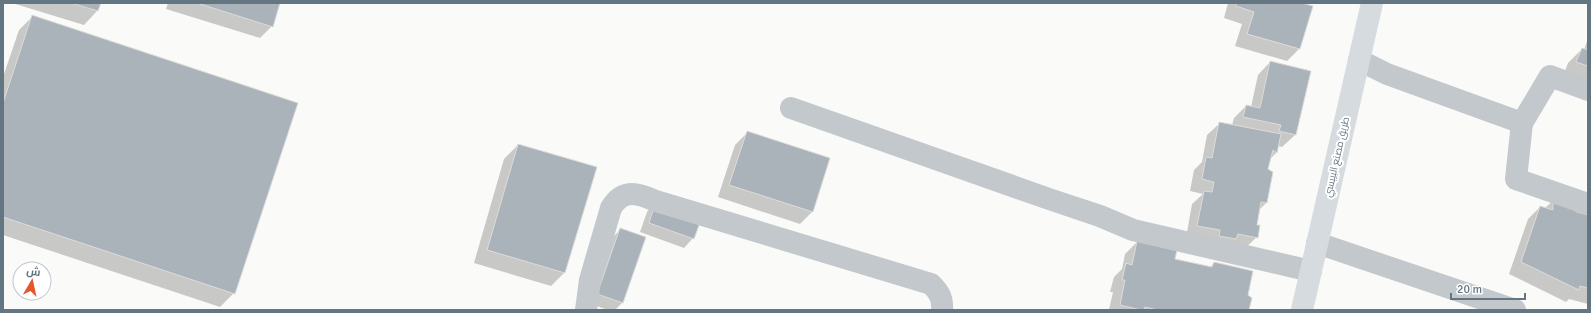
<svg xmlns="http://www.w3.org/2000/svg" width="1591" height="313" font-family="Signika,Cairo,sans-serif">
	<style>
		.shadow { fill: #0003 }
		.building { fill: #aab3b9; stroke: #dcdcda }
		.lines { fill: none; stroke-linecap: round; stroke-linejoin: round }
		.minor { stroke: #c3c8cc; stroke-width: 22 }
		.major { stroke: #d6dbdf; stroke-width: 22 }
		.labels { text-anchor: middle; dominant-baseline: central; stroke-width: 4; stroke-linejoin: round; paint-order: stroke }
		.street-label { font-size: 10px; fill: #657683; stroke: #fff }
	</style>
	<rect width="100%" height="100%" fill="#fafaf8"/>
	<g class="shadow">
		<path d="M12,3H100L97,11L84,25Z"/>
		<path d="M168,3H279L272,26L260,38L166,9Z"/>
		<path d="M1228,3H1298L1312,7L1299,49L1287,61L1235,46L1242,24L1224,18Z"/>
		<path d="M33,16L234,293L220,307L3,235V77L19,30Z"/>
		<path d="M1588,38V85L1563,76L1568,63L1582,49L1584,50Z"/>
		<path d="M1270,62L1309,71L1295,135L1282,147L1278,146L1276,153L1269,160L1267,169L1266,203L1259,210L1256,226L1257,237L1244,249L1186,238L1192,204L1203,194L1190,191L1194,170L1202,162L1207,135L1220,123L1232,125L1234,118L1246,106L1251,107L1258,75Z"/>
		<path d="M747,133L829,159L812,212L800,224L718,197L735,145Z"/>
		<path d="M518,145L565,272L551,286L474,263L504,159Z"/>
		<path d="M1554,200L1576,212L1588,216V304L1569,299L1566,302L1509,274L1528,219L1540,207L1545,208Z"/>
		<path d="M656,202L693,238L684,248L640,232L647,212Z"/>
		<path d="M621,229L623,302L615,310H608L588,303L611,239Z"/>
		<path d="M1137,242L1173,260L1209,268L1214,263L1247,296L1248,310H1109L1113,292H1110L1114,277L1122,269L1125,254Z"/>
	</g>
	<g class="building">
		<path d="M71,3H101L98,11Z"/>
		<path d="M197,3H280L273,27Z"/>
		<path d="M1236,3H1302L1313,6L1300,49L1247,34L1254,12L1236,6Z"/>
		<path d="M32,15L298,103L235,294L3,217V103Z"/>
		<path d="M1582,48L1588,50V66L1576,62Z"/>
		<path d="M1270,61L1311,71L1296,135L1279,131L1281,125L1243,117L1246,105L1260,108Z"/>
		<path d="M1219,122L1281,134L1277,153L1273,150L1268,169L1273,172L1267,203L1261,202L1257,225H1260L1258,238L1238,234L1236,239L1219,236L1220,230L1197,226L1204,191L1212,192L1214,182L1202,179L1206,157L1212,158Z"/>
		<path d="M747,131L830,158L813,212L729,185Z"/>
		<path d="M518,144L597,167L565,273L487,250Z"/>
		<path d="M1553,198L1577,212L1588,215V288L1580,286L1579,290L1521,262L1540,206L1553,210Z"/>
		<path d="M656,201L702,217L694,239L649,223Z"/>
		<path d="M620,228L646,237L623,303L597,294Z"/>
		<path d="M1137,241L1177,250L1175,259L1212,267L1214,262L1253,271L1248,295L1252,298L1249,310H1157L1145,307L1144,310H1141L1120,305L1125,280H1122L1126,263L1132,265Z"/>
	</g>
	<g class="lines">
		<g class="minor">
			<path d="M1359,60L1387,74L1522,123L1550,76L1588,90"/>
			<path d="M791,108L1052,200L1100,216L1133,230L1311,271"/>
			<path d="M1522,123L1516,179L1588,204"/>
			<path d="M1317,243L1515,310"/>
			<path d="M586,310L590,280L611,208C623,188 638,193 656,201L931,284C939,292 943,298 942,310"/>
		</g>
		<path class="major" d="M1302,310L1372,3"/>
	</g>
	<g class="labels">
		<g class="street-label">
			<text transform="translate(1337 157) rotate(-77)">طريق مصنع البيبسي</text>
		</g>
	</g>
	<rect width="1591" height="313" fill="none" stroke="#657683" stroke-width="8"/>
	<g transform="translate(32 281) rotate(9)"><circle r="19" fill="#ffffff" stroke="#c1c8cd"/>
	<path d="M0-3L7 15L0 10L-7 15Z" fill="#e4572e"/>
	<text y="-6" font-size="11" font-weight="bold" text-anchor="middle" fill="#657683">ش</text>
	</g>
	<path d="M1451 293v6h74v-6" fill="none" stroke="#657683" stroke-width="2"/>
	<text x="1457" y="293" font-size="12" fill="#657683" stroke="#ffffff" stroke-width="3" paint-order="stroke">20 m</text>
</svg>
